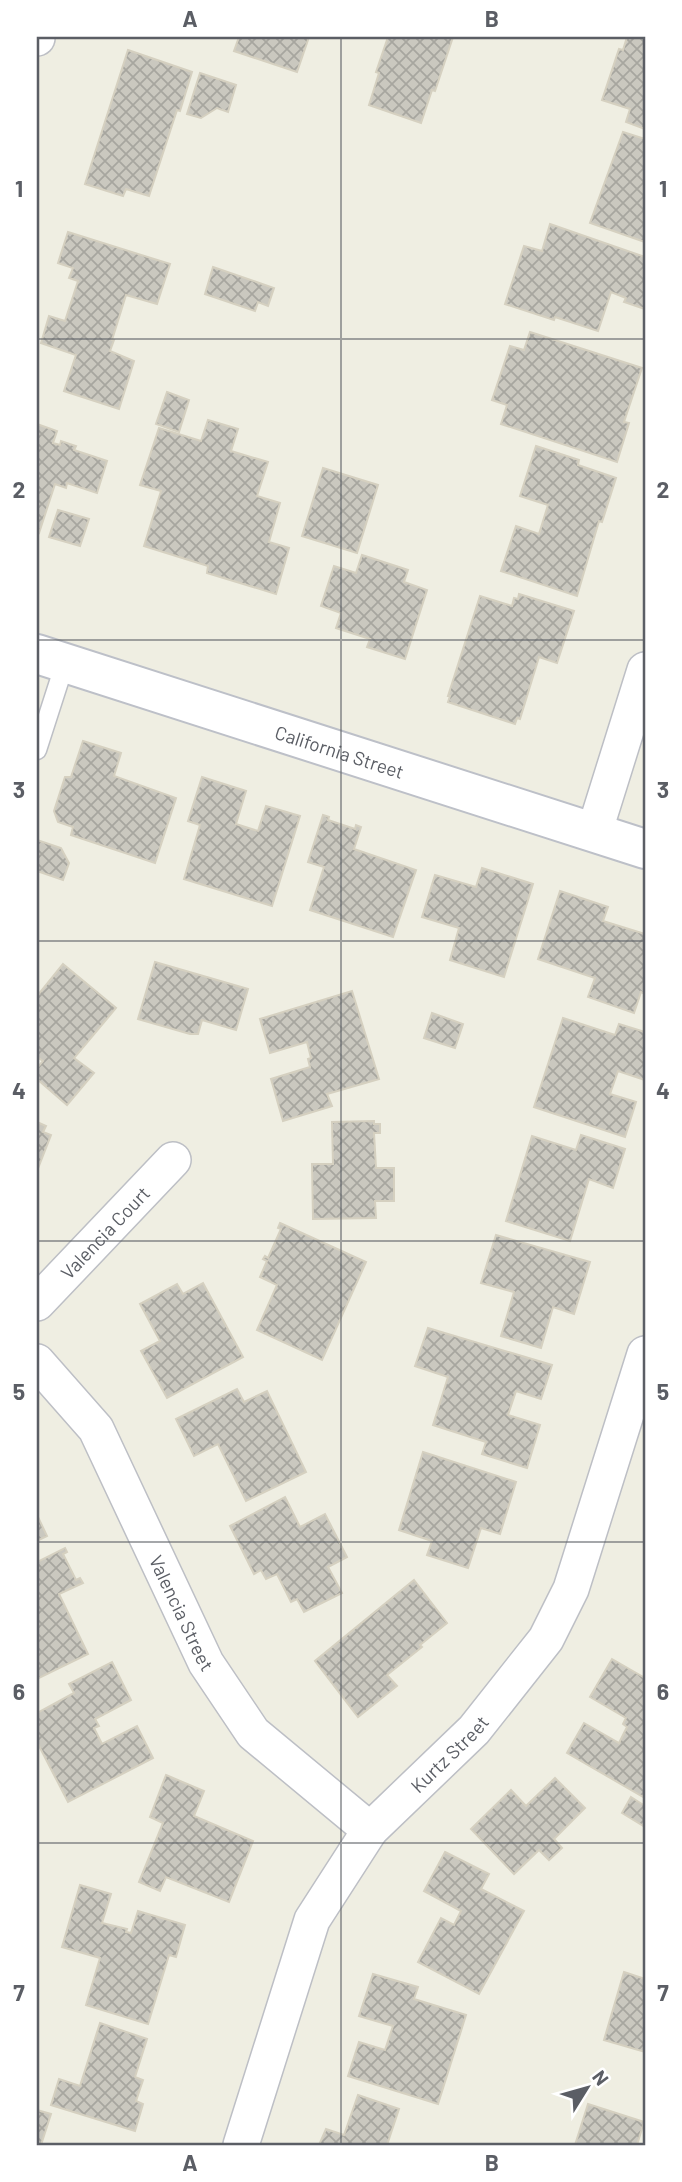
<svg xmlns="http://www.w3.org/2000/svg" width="682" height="2182" font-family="Barlow,sans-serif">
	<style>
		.building { fill: url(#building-cross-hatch); stroke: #d5d0c0; stroke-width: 2 }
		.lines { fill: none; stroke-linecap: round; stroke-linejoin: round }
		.service-casing { stroke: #bdbfc5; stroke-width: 21 }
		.minor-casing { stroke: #bdbfc5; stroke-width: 38 }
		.secondary-casing { stroke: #bdc0c8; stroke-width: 42 }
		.service { stroke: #fff; stroke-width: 18 }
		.minor { stroke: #fff; stroke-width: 35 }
		.secondary { stroke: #fff; stroke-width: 38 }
		.grid { fill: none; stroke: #5b5e65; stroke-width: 2; stroke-opacity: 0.55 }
		.labels { text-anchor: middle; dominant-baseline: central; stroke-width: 7; stroke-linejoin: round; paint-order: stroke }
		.street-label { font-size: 19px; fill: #5b5e65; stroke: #fff }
		.neatline { fill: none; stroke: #5b5e65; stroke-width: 2.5 }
		.grid-label { font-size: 23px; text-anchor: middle; font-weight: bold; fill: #5b5e65 }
	</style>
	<defs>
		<pattern id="building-cross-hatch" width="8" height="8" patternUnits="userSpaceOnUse" patternTransform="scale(1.75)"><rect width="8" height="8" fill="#cac8bf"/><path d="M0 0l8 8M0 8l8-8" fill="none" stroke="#a7a69f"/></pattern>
	</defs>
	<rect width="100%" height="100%" fill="#efeee2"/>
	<g class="building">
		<path d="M239,37H309L297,72L234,51Z"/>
		<path d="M388,37H453L435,91L432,90L421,123L369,105L379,73L376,72Z"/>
		<path d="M627,37H645V129L626,122L630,109L602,100L619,49L623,50Z"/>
		<path d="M128,50L192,72L180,111L177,110L149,196L126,189L123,196L85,184Z"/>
		<path d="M200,73L236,85L228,112L217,108L201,118L187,114Z"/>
		<path d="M623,132L645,139V242L590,223Z"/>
		<path d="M550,224L645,257V309L624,302L626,298L611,292L598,331L555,317L554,320L505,304L524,246L542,251Z"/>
		<path d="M68,232L170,264L157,304L126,295L112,340H114L110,351L134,361L119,409L64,391L76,355L41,343L49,316L65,321L78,281L69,278L73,268L58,263Z"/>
		<path d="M213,267L274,288L268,306L258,302L255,311L205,294Z"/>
		<path d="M530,332L642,368L624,422L629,423L617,462L501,424L507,405L492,400L510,346L524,350Z"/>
		<path d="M167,392L189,400L179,432L156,424Z"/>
		<path d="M208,420L238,429L231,451L268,462L257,496L280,503L269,542L289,548L276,594L207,573L208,566L144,546L161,491L140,485L159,428L201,441Z"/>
		<path d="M37,424L57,431L53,443L60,445L61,441L76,446L74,450L107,461L97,493L67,483L66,488L55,484L39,533L37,532Z"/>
		<path d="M536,446L579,460L578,465L616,478L602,522L599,521L577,596L501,571L516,526L539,534L548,505L520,496Z"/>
		<path d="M323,468L378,485L357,553L302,536Z"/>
		<path d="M58,510L89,519L80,546L49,537Z"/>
		<path d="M362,555L408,570L404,582L427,590L405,659L367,647L370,639L336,628L341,613L321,606L334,566L356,573Z"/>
		<path d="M519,594L574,611L557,663L539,657L520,719L517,718L515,724L448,702L450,696H448L480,596L512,606L514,598L518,599Z"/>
		<path d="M83,741L121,753L114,776L176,798L155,863L71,835L73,827L58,822L54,811L65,777H71Z"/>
		<path d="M202,777L246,791L236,824L258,831L266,806L300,816L272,906L184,879L200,825L188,821Z"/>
		<path d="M323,815L329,817L328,820L355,829L356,825L361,827L354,849L416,870L393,937L310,910L324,867L308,862Z"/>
		<path d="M37,840L61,848L69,863L63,880L37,871Z"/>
		<path d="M482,868L533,884L504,977L450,960L459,928L422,917L435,875L476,887Z"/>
		<path d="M560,891L608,907L603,921L645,934V994L641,992L634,1013L588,997L595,978L538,959Z"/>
		<path d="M155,962L248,989L236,1030L202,1020L198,1034H190L138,1019Z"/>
		<path d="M63,964L116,1008L74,1058L94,1073L67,1105L37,1079V1068L43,1061L37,1057V996Z"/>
		<path d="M352,991L379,1079L327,1094L332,1106L283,1121L271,1079L310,1067L308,1059L311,1058L307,1042L270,1053L260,1019Z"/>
		<path d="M432,1013L463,1024L455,1048L424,1038Z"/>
		<path d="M563,1018L615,1035L619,1024L645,1032V1080L618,1071L610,1094L636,1102L625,1137L534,1107Z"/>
		<path d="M374,1121V1124H380V1133H374L376,1168H394V1201H375L376,1218L313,1219L312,1164H333L332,1122Z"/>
		<path d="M37,1122L46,1126L43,1132L51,1135L37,1171Z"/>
		<path d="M581,1135L625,1149L613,1188L589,1179L570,1241L506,1221L532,1136L576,1150Z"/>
		<path d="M280,1223L366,1262L322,1360L257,1330L277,1285L260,1277L267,1261L263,1259L265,1256L268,1258L281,1229L278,1228Z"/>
		<path d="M496,1235L590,1262L574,1314L553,1307L541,1348L501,1336L514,1292L481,1283Z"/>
		<path d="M203,1283L243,1357L167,1398L141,1351L160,1341L140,1304L177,1284L183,1294Z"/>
		<path d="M428,1328L552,1365L541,1399L516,1391L508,1415L540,1425L527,1468L482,1454L486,1442L433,1425L448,1377L415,1366Z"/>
		<path d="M237,1389L244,1402L267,1391L306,1472L246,1501L218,1444L194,1456L176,1419Z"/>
		<path d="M423,1452L516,1482L500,1534L481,1528L468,1568L427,1555L432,1541L399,1530Z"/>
		<path d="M285,1497L300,1527L325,1514L347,1557L328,1567L342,1593L304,1612L297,1599L291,1602L277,1574L266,1579L261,1570L254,1574L230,1526Z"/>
		<path d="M37,1515L47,1536L37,1541Z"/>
		<path d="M65,1548L67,1552L63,1554L76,1580L80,1578L83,1583L59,1594L88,1654L37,1679V1562Z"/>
		<path d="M414,1580L447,1623L420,1645L422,1647L387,1675L397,1686L358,1717L315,1661Z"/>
		<path d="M612,1659L645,1678V1798L567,1753L584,1723L619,1743L627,1727L623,1724L626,1718L590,1697Z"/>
		<path d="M112,1662L131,1700L95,1719L99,1726L94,1728L102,1744L137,1726L153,1758L68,1802L37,1742V1713L74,1693L69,1684Z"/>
		<path d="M166,1775L204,1791L194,1816L253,1841L229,1902L166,1877L160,1891L139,1882L163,1823L150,1817Z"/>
		<path d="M555,1778L585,1808L554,1839L562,1848L549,1860L539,1850L514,1874L471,1829L511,1790L526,1806Z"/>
		<path d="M631,1797L645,1806V1827L622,1813Z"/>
		<path d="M445,1852L489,1874L481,1889L524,1911L479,1994L418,1962L441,1918L454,1925L461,1911L424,1891Z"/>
		<path d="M80,1885L111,1894L102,1923L127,1929L126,1932L131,1933L138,1911L185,1925L176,1957L169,1955L148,2024L86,2005L100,1958L62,1947Z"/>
		<path d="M624,1972L645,1979V2052L604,2040Z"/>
		<path d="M373,1974L418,1987L414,1999L466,2015L438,2104L348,2076L359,2042L385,2050L393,2026L359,2016Z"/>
		<path d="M100,2023L147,2039L135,2077L143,2080L136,2101L143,2104L135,2131L51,2105L59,2079L80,2086Z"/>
		<path d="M358,2095L399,2109L387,2145H319L326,2129L344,2135Z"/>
		<path d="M588,2104L644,2122L637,2145H575Z"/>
		<path d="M37,2110L51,2114L41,2145H37Z"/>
	</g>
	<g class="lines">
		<defs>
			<path id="service" d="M37,750L65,663"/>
			<g id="minor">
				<path d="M37,38V37"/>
				<path d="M594,833L645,670"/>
				<path id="s1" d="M37,1303L173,1160"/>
				<path id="s2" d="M37,1362L96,1429L206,1663L253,1733L370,1830"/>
				<path id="s3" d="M241,2145L312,1920L370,1830L474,1730L546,1639L571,1589L645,1354"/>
			</g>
			<g id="secondary">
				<path id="s4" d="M37,654L645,849"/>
			</g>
		</defs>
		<use href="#service" class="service-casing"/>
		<use href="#minor" class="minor-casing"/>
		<use href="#secondary" class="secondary-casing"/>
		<use href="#service" class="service"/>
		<use href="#minor" class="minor"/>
		<use href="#secondary" class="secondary"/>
	</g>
	<path class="grid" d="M341,37V2145M37,339H645M37,640H645M37,941H645M37,1241H645M37,1542H645M37,1843H645"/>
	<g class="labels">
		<g class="street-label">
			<text stroke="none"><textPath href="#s4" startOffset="318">California Street</textPath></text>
			<text stroke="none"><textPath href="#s1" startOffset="98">Valencia Court</textPath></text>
			<text stroke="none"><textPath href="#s2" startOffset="292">Valencia Street</textPath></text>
			<text stroke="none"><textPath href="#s3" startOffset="453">Kurtz Street</textPath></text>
		</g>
	</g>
	<rect width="682" height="2182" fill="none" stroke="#ffffff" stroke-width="77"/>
	<g transform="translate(587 2088) rotate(53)" stroke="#ffffff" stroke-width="5" paint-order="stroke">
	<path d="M0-5L12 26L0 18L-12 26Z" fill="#5b5e65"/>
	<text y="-10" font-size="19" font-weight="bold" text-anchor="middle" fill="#5b5e65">N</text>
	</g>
	<rect x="38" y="38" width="606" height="2106" class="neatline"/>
	<g class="grid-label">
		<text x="190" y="27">A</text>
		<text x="492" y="27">B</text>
		<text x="19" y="197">1</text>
		<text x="663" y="197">1</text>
		<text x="19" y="498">2</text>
		<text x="663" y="498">2</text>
		<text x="19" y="798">3</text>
		<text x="663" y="798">3</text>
		<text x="19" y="1099">4</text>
		<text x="663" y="1099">4</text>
		<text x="19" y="1400">5</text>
		<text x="663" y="1400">5</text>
		<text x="19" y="1700">6</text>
		<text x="663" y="1700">6</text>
		<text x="19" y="2001">7</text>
		<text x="663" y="2001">7</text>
		<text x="190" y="2171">A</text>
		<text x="492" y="2171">B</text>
	</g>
</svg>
